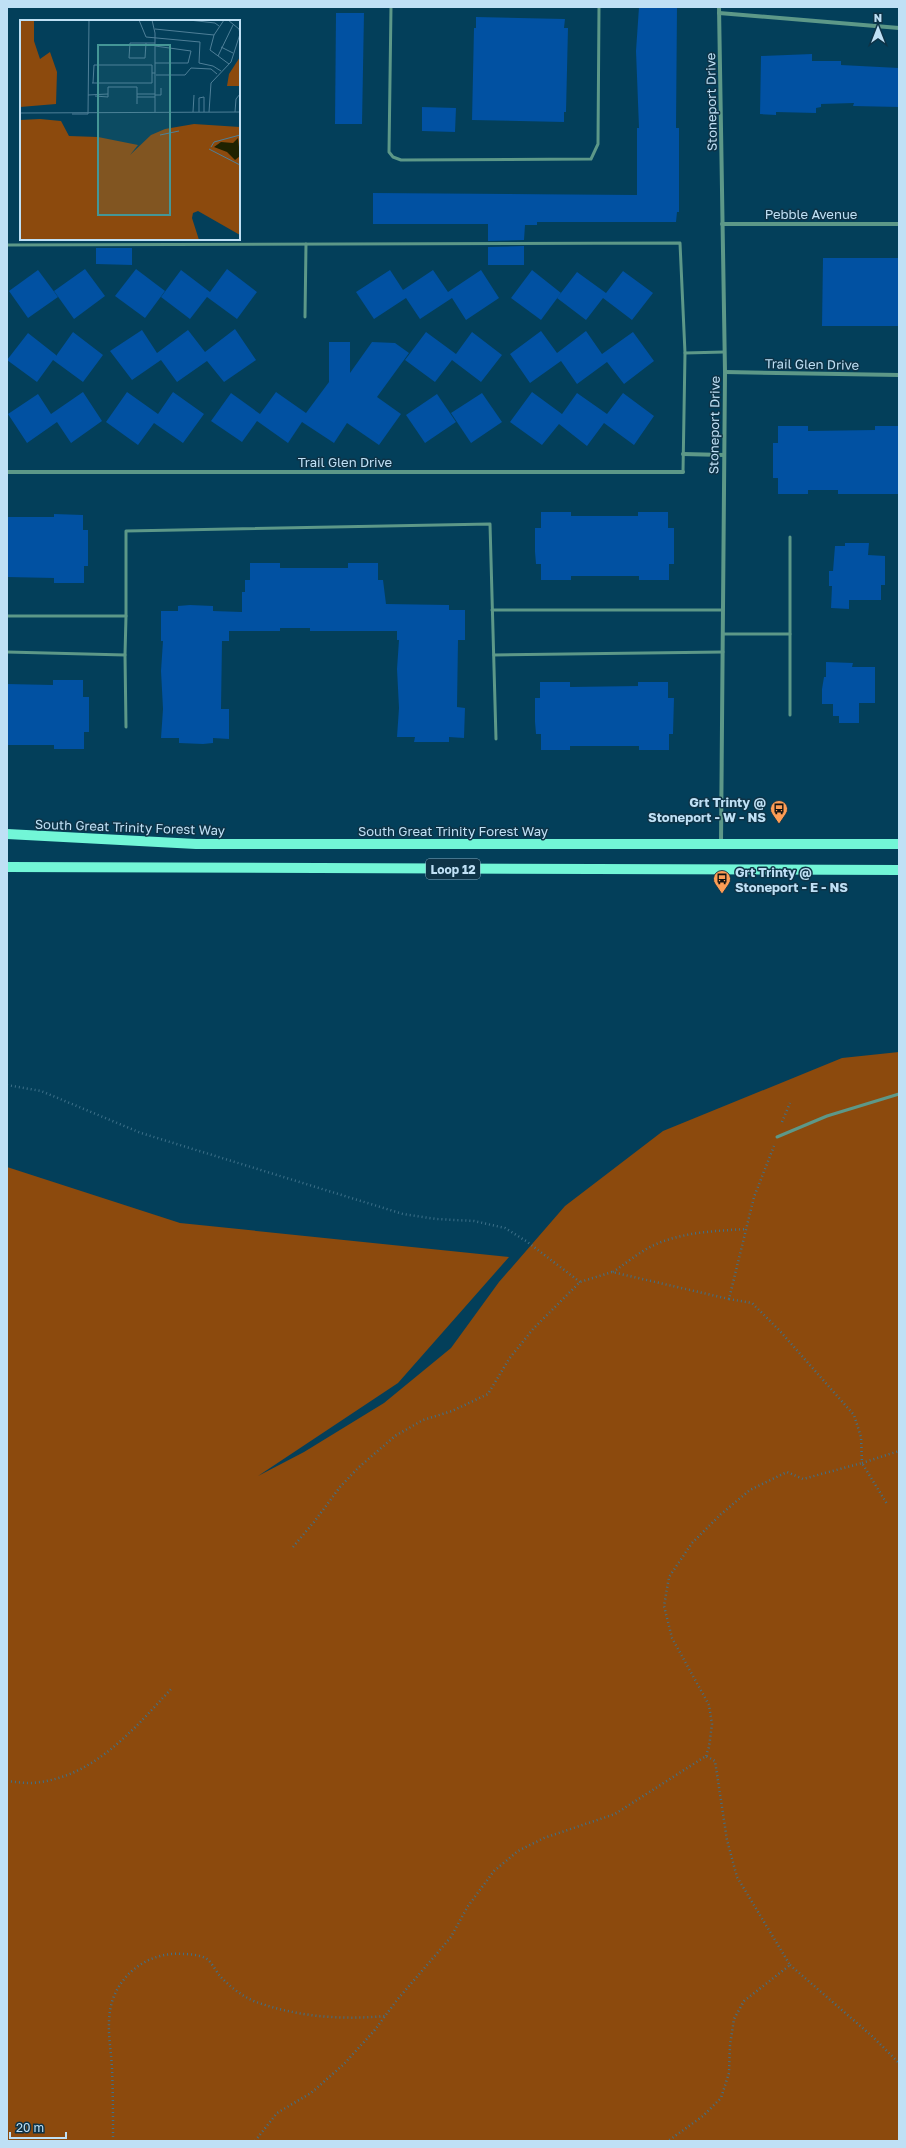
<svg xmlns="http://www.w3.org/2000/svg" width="906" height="2148" font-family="'Golos Text',sans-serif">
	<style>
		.green { fill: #8c4a0d }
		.building { fill: #0151a2 }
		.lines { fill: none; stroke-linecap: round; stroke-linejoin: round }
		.path { stroke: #3e718a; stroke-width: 2.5; stroke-dasharray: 1 3; stroke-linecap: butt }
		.lane { stroke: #5d9888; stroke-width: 3 }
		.street { stroke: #5d9888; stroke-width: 4 }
		.primary { stroke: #72f6d7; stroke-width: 10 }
		.labels { text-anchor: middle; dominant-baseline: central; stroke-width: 3; stroke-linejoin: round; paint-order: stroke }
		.shield { fill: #0e3347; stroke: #8aacc1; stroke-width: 1 }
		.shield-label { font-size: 12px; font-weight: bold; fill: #bfe0f5 }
		.street-label { font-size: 13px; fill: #bfe0f5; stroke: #0e3347 }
		.poi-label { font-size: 13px; font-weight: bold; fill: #bfe0f5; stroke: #0e3347; text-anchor: end }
		.inset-road { fill: none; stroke: #4e7f98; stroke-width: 1 }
		.view { fill: #449696; fill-opacity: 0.15; stroke: #449696; stroke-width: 2 }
		.inset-edge { fill: none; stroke: #bfe0f5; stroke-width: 2 }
	</style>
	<rect width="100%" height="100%" fill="#033f5a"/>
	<path class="green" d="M899,1052V2141H7V1167L180,1223L509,1257L398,1383L258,1476L304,1452L384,1403L451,1348L499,1282L565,1206L663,1131L842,1058Z"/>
	<g class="building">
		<path d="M639,7H677L676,128H679V212H677L676,222H537V225H525L524,240L488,241V224H373V193L637,195V128H639L636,51Z"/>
		<path d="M336,13H364L362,124H335Z"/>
		<path d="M476,17L565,19L564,28H568L566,112H564V122L472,120L474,28H476Z"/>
		<path d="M812,54V61H841V65L899,68V107L853,106L854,103L821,104V107L816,108V113L776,112V115L760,114L761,56Z"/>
		<path d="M422,107L456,108L455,132L422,131Z"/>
		<path d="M524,246V265H488V247Z"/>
		<path d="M96,248H132V265L96,264Z"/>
		<path d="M823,258H899V326H822Z"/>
		<path d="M85,269L105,296L74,319L54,291Z"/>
		<path d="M136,269L165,291L145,318L115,296Z"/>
		<path d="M227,269L257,292L237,319L207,297L190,319L161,297L181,270L210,292Z"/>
		<path d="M38,270L58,297L28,318L9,291Z"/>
		<path d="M390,270L403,290L433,270L448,292L481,270L499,298L466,320L452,298L420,319L406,298L374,319L356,292Z"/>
		<path d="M532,270L561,293L541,320L511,298Z"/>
		<path d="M623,271L653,293L632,320L603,298L586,320L557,298L577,272L606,293Z"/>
		<path d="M235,329L256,360L224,382L207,361L177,382L161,360L132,380L110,351L142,330L157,353L188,330L205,352Z"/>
		<path d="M541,331L557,353L586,331L602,354L633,332L654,361L624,384L607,362L577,384L561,361L530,383L510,354Z"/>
		<path d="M73,332L103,355L83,382L53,360L37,382L7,360L28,333L56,355V356Z"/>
		<path d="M426,332L456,354L472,332L502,355L481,382L452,360L435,382L405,360Z"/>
		<path d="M329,342H350V373L372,342L395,343L409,353L377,397L401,414L379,445L347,423L334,443L302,422L288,443L257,421L242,442L211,421L231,393L260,414L276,392L306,413L329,382Z"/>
		<path d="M83,392L102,421L71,443L57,422L27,443L8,414L38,394L51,414Z"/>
		<path d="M127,392L158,414L173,392L204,414L183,443L154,423L138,445L106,422Z"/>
		<path d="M532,392L562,414L577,393L607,414L623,393L654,416L634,445L604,423L587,446L559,424L542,445L510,422Z"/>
		<path d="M482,393L502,422L471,443L451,413Z"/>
		<path d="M437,394L456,422L425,443L406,415Z"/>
		<path d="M778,426H808V431L875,430V426H899V494H838V490H808V494H778V478H773V443H778Z"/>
		<path d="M541,512H571V516H638V512H668V528H674V564H669V580H639V576H571V580H541V564H536L535,552V528H541Z"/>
		<path d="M54,514L83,515V530H88V566H84V583H54V578L7,577V517H54Z"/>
		<path d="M845,543H869L868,555L885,556V585H881V600H849V609L831,608L832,586H829V571H833L835,546H845Z"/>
		<path d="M250,563H280V568H348V563H378V580H383L386,604L449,605V610H465V640H458L457,707L465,708L464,738L449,737V742H414L415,737H397L399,708L397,669L399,640H397V631H310V628H280V631H229V641H222L221,709H229V739L213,738V743L203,744L179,743V738H161L163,709L161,671L163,641H161V611H178V606L190,605L213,606V611L242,612V592H245V580H250Z"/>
		<path d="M826,662L853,663L852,667H875V703H859V723H839V716H833V704H822V689L824,677H826Z"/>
		<path d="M53,680H83V697H89V732H84V749H54V745H7V684L53,685Z"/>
		<path d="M540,682H570V687L638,686V682H668V698H674L673,734H669V750H639V746H570V750H541V734H536L535,722V698H540Z"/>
	</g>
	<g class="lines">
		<g class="path">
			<path d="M7,1085L41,1091L141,1133L403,1214L436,1219L474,1221L505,1228L526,1241L580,1282"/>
			<path d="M782,1122L790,1103"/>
			<path d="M613,1272C625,1264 638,1253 652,1246C681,1232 715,1231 746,1229"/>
			<path d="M729,1299L752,1303L779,1330L854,1415L861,1437L862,1463L899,1451"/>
			<path d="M293,1547L314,1522L340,1487L358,1468L395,1436L423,1420L452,1411L488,1394L509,1359L533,1329L580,1282L612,1272L729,1299L754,1197L774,1146"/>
			<path d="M706,1756L709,1747L712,1724L709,1705L672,1638L664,1606L669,1577L692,1543L721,1514L750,1490L787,1472L803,1479L862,1463L887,1504"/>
			<path d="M7,1781C15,1782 23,1783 31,1783C93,1779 133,1730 172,1688"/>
			<path d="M790,1965L873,2037L899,2063"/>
			<path d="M113,2141C113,2117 113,2092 112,2068C111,2049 107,2031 110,2011C115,1976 148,1951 183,1954C190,1954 201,1955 207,1959C212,1963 216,1971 220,1976C230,1987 244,1998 259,2003C300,2017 342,2020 385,2016"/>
			<path d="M255,2141L277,2113L311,2093L343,2065L374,2031L397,2000L451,1937L468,1906L494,1871L518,1851L544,1838L615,1814L706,1756L715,1761L727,1840L737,1877L790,1965L744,2001L734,2019L730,2045L729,2073L721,2098L703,2116L668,2141"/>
		</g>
		<g class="lane">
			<path d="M391,7L389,152L393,157L401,160L591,159L598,144L599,7"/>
			<path d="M7,245L680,243L685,353L724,352"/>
			<path d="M305,317L306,244"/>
			<path d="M683,472L685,353"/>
			<path d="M492,610H723"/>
			<path d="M7,616H126V531L490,524L496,739"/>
			<path d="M723,634H790V537"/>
			<path d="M7,652L125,655L126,616"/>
			<path d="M125,655L126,727"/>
			<path d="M494,655L723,652"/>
			<path d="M790,715V634"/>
			<path d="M777,1137L827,1116L899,1094"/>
		</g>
		<g class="street">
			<path d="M719,7L725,372L721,843"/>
			<path d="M719,13L899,28"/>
			<path d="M722,224H899"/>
			<path d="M725,372L899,375"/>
			<path d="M683,454L724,455"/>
			<path d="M7,472H683"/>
		</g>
		<g class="primary">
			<path d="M7,834L196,844H899"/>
			<path d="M7,867L899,870"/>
		</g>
	</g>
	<defs>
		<symbol id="bus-pin" viewBox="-11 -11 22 30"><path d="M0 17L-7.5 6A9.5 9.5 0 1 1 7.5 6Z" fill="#fd9d55" stroke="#0e3347"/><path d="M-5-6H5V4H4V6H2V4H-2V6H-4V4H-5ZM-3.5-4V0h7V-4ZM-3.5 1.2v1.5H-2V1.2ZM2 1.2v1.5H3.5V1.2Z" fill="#111"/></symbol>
	</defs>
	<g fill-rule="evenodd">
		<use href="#bus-pin" x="769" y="799" width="20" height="27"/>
		<use href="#bus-pin" x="712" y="869" width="20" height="27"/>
	</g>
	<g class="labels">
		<rect class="shield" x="426" y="859" width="54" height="20" rx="3"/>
		<g class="shield-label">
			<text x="453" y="869">Loop 12</text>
		</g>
		<g class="street-label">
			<text transform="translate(711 102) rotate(-91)">Stoneport Drive</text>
			<text x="811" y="214">Pebble Avenue</text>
			<text transform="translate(812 364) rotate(1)">Trail Glen Drive</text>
			<text transform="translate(714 425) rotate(-89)">Stoneport Drive</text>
			<text x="345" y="462">Trail Glen Drive</text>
			<text transform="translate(130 827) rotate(2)">South Great Trinity Forest Way</text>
			<text x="453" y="831">South Great Trinity Forest Way</text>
		</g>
		<g class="poi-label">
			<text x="766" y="802">Grt Trinty @<tspan x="766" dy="15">Stoneport - W - NS</tspan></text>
			<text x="735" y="872" text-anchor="start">Grt Trinty @<tspan x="735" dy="15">Stoneport - E - NS</tspan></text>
		</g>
	</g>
	<g transform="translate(20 20)">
		<rect width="220" height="220" fill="#033f5a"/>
		<path d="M0,0H14V21L20,39L30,32L37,52L36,84L0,87ZM220,37V66H207L209,54ZM20,99L41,101L49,116L78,117L118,125L110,135L131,115L145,109L174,104L220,107V215L178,191L173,193L172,198L179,220H0V100Z" fill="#8c4a0d"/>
		<path d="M218,118L220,136L215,140L207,132L194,127L201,122L213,123Z" fill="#1e2200"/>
		<path class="inset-road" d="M119,0L126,17L180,22L179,43L193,46L201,51M132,0L135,13V92M169,0L195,3L199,6M204,0L194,15L190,30L209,44M135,9L194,15M126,23L125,38H109L110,23H135M135,26L171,31L168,43H135M201,27L213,33M198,36L213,5M136,55H165L171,48L191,49L197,54M72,63H132V53M73,63L74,45H132V53H135M117,74H135M68,75L88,74V67H117V84M135,75H141V68M75,76L88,77V74M117,77H135M173,92L174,75M179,92V78L184,77V92M189,92L191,63L211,42L220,14L219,9L208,0M215,92L216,79L220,74M0,93L220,92M52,94H68M68,94L69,0M140,115L159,111M191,127L194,122L220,115M189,129L220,145"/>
		<path class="view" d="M78,25H150V195H78Z"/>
		<rect width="220" height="220" class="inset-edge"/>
	</g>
	<rect width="906" height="2148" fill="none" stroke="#bfe0f5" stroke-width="16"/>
	<g transform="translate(878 28)" stroke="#0e3347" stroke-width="3" paint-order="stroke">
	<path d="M0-3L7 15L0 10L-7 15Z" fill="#bfe0f5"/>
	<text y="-6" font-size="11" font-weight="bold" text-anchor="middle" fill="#bfe0f5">N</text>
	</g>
	<path d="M10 2132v6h56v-6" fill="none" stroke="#bfe0f5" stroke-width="2"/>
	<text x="16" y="2132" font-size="12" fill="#bfe0f5" stroke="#0e3347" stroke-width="3" paint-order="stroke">20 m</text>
</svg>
